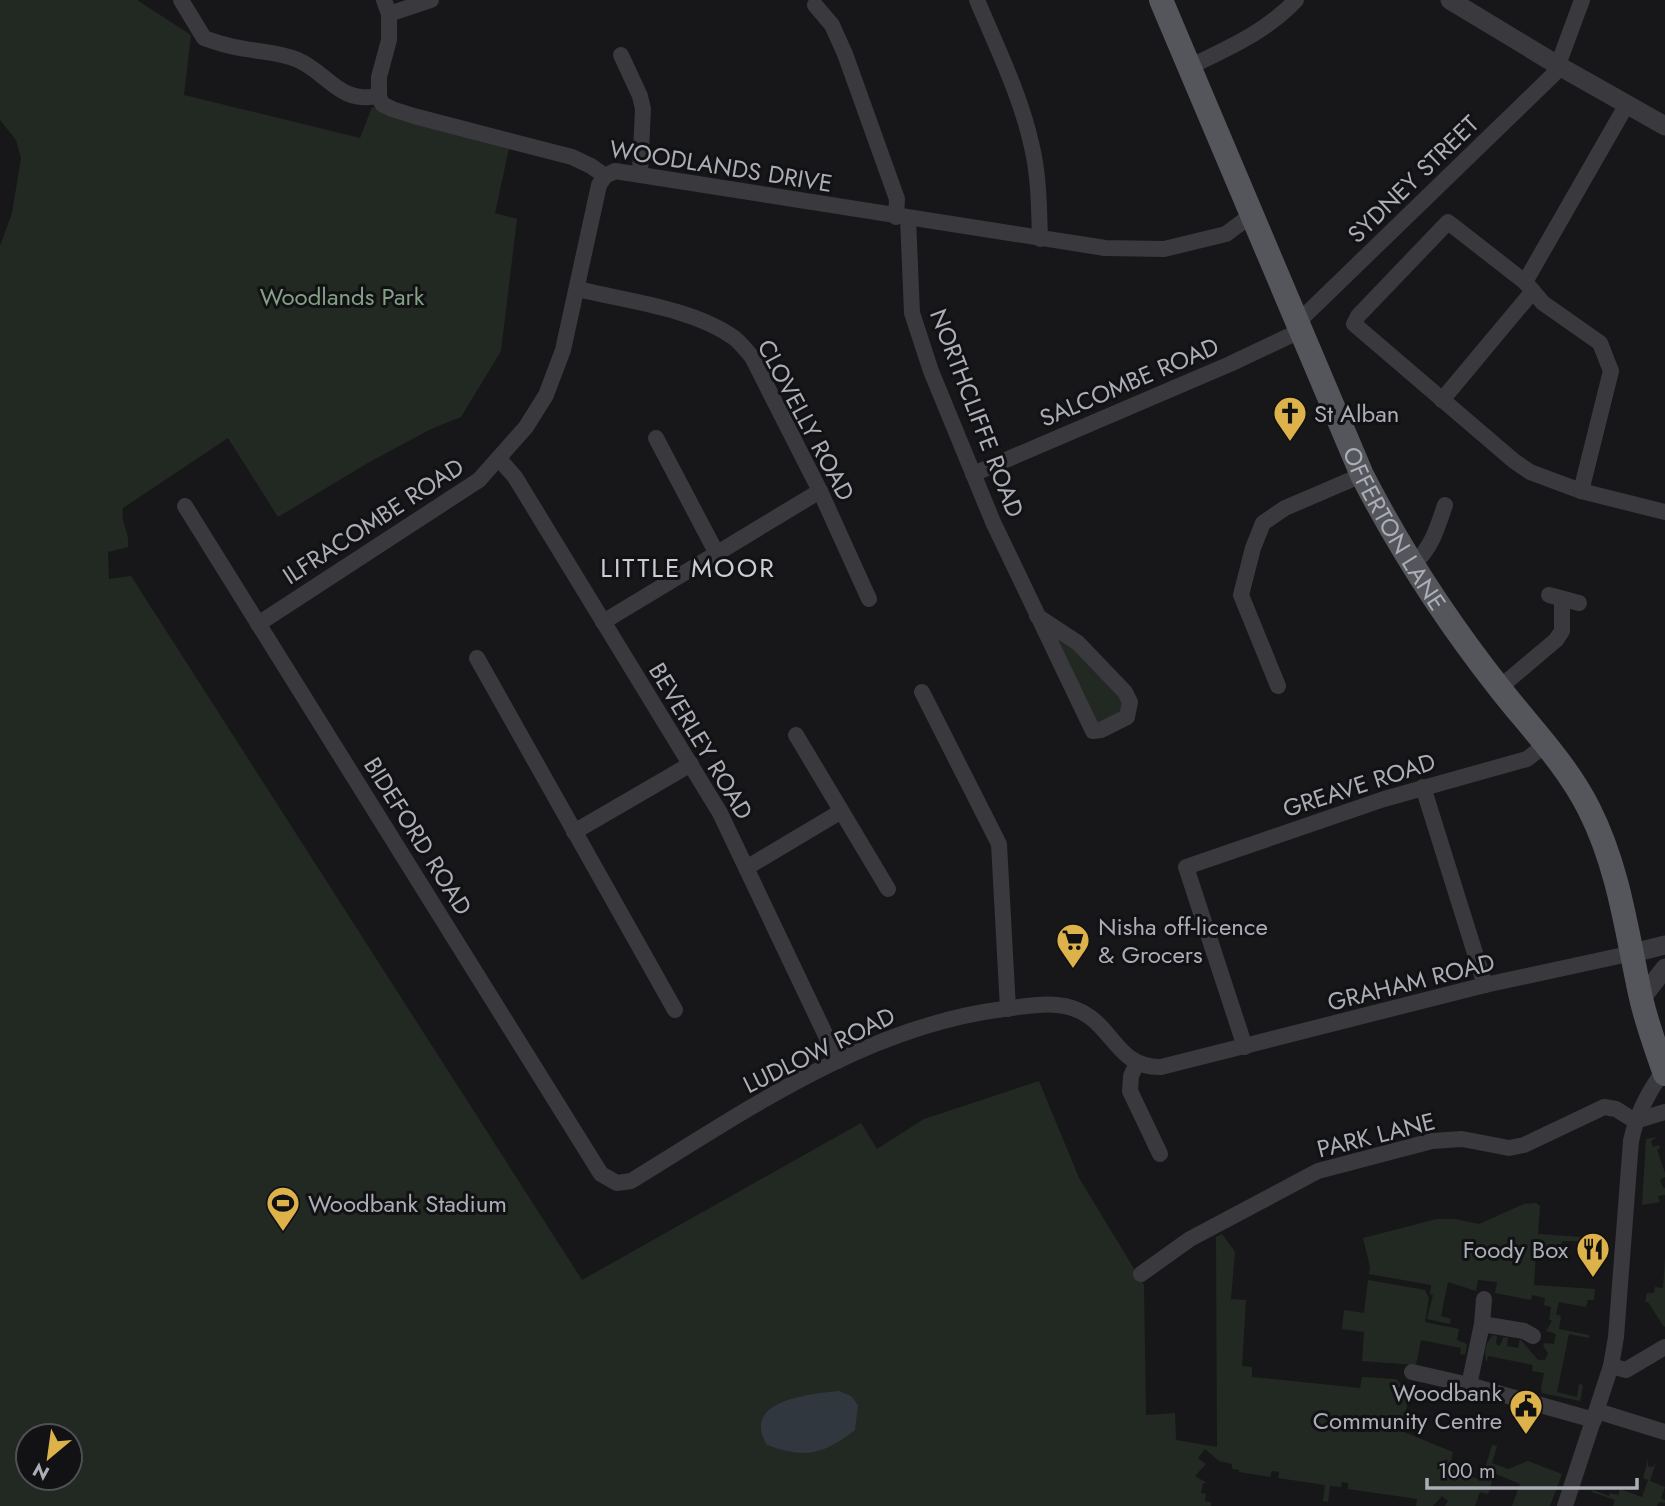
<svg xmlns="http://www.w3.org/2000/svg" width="1665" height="1506" font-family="Jost,sans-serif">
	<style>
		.green { fill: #222923; fill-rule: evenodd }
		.water { fill: #31373e }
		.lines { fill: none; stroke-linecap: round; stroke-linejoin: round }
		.minor { stroke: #39393e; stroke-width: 16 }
		.tertiary { stroke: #39393e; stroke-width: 19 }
		.primary { stroke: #55565c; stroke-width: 24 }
		.labels { text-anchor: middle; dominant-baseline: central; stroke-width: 6; stroke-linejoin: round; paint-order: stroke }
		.street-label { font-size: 24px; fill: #abaeb7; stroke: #121214 }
		.park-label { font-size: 24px; fill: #84a087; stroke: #121214 }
		.poi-label { font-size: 24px; fill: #abaeb7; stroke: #121214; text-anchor: start }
		.neighbourhood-label { font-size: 26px; letter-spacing: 2px; fill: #cbcdd4; stroke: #121214 }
	</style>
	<rect width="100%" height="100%" fill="#171719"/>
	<g class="green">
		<path d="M0,0H137L191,35L184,95L360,138L372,107L510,144L495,213L517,219L501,351L461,417L431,429L366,464L278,517L228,438L123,508C120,524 130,531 128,547L108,552L109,579L131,576L582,1280L861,1123L877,1149L924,1119L1039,1081L1079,1178L1144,1285L1146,1415L1175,1413L1176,1440L1217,1447L1216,1237L1222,1234L1235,1252L1231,1299L1246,1300L1242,1366L1252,1367V1377L1360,1388L1362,1377L1396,1379L1411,1395L1399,1430L1453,1452L1449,1468L1480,1480L1484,1470L1492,1482L1488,1494L1480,1492L1475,1506H1445L1448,1501L1442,1496L1433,1506H1416L1417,1499L1348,1489V1483L1342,1482L1341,1487L1330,1486L1328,1502L1323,1501L1325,1485L1278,1478L1279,1472L1272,1471L1270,1477L1239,1472V1470L1232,1469V1464L1219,1461L1205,1449L1198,1458L1206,1464L1195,1476L1207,1483H1203L1201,1493L1206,1494L1205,1501L1211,1502V1506H0V246L12,213L21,158L16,140L0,120ZM28,1436H70V1478H28Z"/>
		<path d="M1043,630L1078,643L1125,692L1130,712L1101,730Z"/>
		<path d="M1657,1137L1651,1141L1653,1147L1659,1145L1660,1148L1657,1150L1665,1173V1177L1660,1180L1663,1188H1665V1195L1658,1196L1660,1202L1642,1205L1646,1139Z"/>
		<path d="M1536,1203L1540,1206L1538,1234L1597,1238V1242L1562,1241L1561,1253L1536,1252L1534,1285L1595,1289L1594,1300H1588L1586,1307L1559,1302L1556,1314L1561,1316L1559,1329L1589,1335V1338L1569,1334L1557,1392L1577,1397L1579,1384L1583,1385L1580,1401L1542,1393L1541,1388L1544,1373L1532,1371L1533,1365L1488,1356L1487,1362C1483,1354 1486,1341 1493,1335L1497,1336L1496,1343L1498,1346L1501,1344L1503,1337L1508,1338L1507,1346L1518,1348L1520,1339L1538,1360H1545L1548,1353L1543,1346L1545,1343L1554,1344L1556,1334L1546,1331L1552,1321L1549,1319L1551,1307L1544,1305L1545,1298L1532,1295L1531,1300L1495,1293L1497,1282L1478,1280L1476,1291L1448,1282L1441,1316L1451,1319L1450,1324L1427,1319L1433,1295L1430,1294L1431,1285L1369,1274L1370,1267L1363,1238L1437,1219H1455L1479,1224L1524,1204Z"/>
		<path d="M1665,1257V1326L1664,1327L1648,1302H1645L1647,1293H1654L1655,1287L1663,1288Z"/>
		<path d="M1368,1280L1425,1290L1429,1298L1425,1322L1459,1329L1457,1340L1467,1344L1465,1355L1460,1354L1461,1348L1421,1340L1416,1365L1362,1361L1364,1332L1342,1329L1344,1310L1364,1313Z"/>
		<path d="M1492,1445L1497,1446L1492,1463L1508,1469L1528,1461L1562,1474L1550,1506H1512L1520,1484L1491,1472L1486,1465Z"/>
		<path d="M1648,1459V1466L1653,1467L1656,1462L1650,1481L1665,1487L1661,1498L1665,1500V1503L1659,1502L1657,1506H1613L1615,1500L1592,1492L1593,1490L1609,1496L1610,1493L1618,1495L1620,1489L1642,1497L1648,1480L1643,1478Z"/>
	</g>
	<path class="water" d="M839,1391L851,1396L858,1405L855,1430C823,1455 805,1459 767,1445C740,1400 810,1394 839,1391Z"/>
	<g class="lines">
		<g class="minor">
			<path d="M181,0L204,38C215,42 228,46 240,48C259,52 280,52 298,60C329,74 339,104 379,96"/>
			<path d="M384,0L389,14V40L379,77V96L382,104L392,109L414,116L572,157L591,166L605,176"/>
			<path d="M977,0C997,48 1021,96 1032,147C1039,177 1039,208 1040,239"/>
			<path d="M815,5L832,25L845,54L897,199L896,217"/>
			<path d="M389,14L431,0"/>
			<path d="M621,55L640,96L643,109L640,173"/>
			<path d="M1189,67C1228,48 1266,32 1296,0"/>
			<path d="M908,218L912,313L931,371L993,522L1093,731L1101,730L1127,717L1130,702L1125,692L1078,643L1037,616"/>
			<path d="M1448,222L1525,282L1543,303L1600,343L1611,371L1581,491L1530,472L1514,461L1354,324L1358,316Z"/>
			<path d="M1525,282L1627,104"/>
			<path d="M578,289C626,301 692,308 733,337C740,342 746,350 752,357L820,491L869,599"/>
			<path d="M1298,322L1555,73L1582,0"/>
			<path d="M1442,400L1533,291"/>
			<path d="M656,438L716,552"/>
			<path d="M499,459L515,477L720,813L838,1061"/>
			<path d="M973,474L1230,364L1302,330"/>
			<path d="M1581,491L1665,512"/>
			<path d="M185,506L601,1174L617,1183L631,1181C747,1110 866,1026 1004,1009C1022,1007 1039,1003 1057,1005C1114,1010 1109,1068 1161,1067L1485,985L1633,953"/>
			<path d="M1413,564C1431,550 1438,526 1445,505"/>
			<path d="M1549,595L1579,603"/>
			<path d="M603,622L820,491"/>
			<path d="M258,624L479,480L526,427L546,395L563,350L599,185L605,176L615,171L1105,248L1164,249L1226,234L1253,214"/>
			<path d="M477,658L675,1010"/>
			<path d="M1278,686L1241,595L1253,548L1263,523L1285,508L1362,475"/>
			<path d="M1499,688L1556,640L1562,631V600"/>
			<path d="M922,692L999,844L1008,1009"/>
			<path d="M796,735L888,889"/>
			<path d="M1423,787L1485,985"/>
			<path d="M574,832L691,764"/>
			<path d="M746,868L840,812"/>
			<path d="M1245,1047L1186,867L1384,799L1527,759L1545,745"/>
			<path d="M1137,1063L1131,1076L1130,1091L1160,1154"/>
			<path d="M1635,1121L1665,1112"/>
			<path d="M1141,1274L1190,1239L1318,1171L1432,1141L1462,1139L1509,1148L1524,1145L1604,1107L1616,1109L1635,1121"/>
			<path d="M1482,1324L1524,1331L1533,1336"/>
			<path d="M1611,1366L1626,1370L1665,1347"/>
			<path d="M1412,1372L1469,1385L1594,1420"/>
			<path d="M1469,1385L1482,1324L1484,1299"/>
			<path d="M1597,1411L1665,1432"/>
			<path d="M1565,1506L1611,1366L1616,1337L1631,1141C1637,1113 1648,1093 1664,1070"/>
		</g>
		<g class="tertiary">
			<path d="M1450,0L1559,66L1665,126"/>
			<path d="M1633,953L1665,945"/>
			<path d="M1641,999L1665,968"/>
		</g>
		<path class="primary" id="s1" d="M1161,0L1362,475C1401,551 1448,623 1501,690C1531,728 1567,765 1589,809C1619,868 1627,934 1641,998C1647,1024 1656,1049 1665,1074"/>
	</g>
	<defs>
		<symbol id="church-pin" viewBox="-11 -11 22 30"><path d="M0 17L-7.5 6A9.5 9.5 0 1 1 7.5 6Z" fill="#deb24a" stroke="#121214"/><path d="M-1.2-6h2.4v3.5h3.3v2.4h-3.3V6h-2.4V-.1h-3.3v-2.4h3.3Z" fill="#111"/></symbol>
		<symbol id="supermarket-pin" viewBox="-11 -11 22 30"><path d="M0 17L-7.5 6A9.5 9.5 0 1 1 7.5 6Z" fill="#deb24a" stroke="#121214"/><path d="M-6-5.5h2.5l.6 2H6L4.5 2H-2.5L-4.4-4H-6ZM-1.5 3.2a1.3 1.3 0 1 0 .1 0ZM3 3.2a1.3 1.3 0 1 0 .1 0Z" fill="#111"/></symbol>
		<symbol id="stadium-pin" viewBox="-11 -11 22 30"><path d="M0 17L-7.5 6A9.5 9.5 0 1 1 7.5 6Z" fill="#deb24a" stroke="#121214"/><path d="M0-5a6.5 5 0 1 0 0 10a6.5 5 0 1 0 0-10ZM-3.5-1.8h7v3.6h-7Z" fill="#111"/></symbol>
		<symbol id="restaurant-pin" viewBox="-11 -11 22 30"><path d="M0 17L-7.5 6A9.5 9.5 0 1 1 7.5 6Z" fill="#deb24a" stroke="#121214"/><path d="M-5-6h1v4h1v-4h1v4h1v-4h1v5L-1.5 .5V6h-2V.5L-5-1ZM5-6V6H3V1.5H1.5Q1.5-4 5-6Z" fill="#111"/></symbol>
		<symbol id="civic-pin" viewBox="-11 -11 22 30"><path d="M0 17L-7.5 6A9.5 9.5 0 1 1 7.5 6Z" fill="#deb24a" stroke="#121214"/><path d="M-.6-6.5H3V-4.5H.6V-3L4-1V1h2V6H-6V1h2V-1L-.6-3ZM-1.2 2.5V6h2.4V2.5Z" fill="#111"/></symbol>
	</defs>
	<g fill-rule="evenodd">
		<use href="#church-pin" x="1271" y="394" width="38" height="52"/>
		<use href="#supermarket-pin" x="1054" y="921" width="38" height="52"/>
		<use href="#stadium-pin" x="264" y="1184" width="38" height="52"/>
		<use href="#restaurant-pin" x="1574" y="1230" width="38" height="52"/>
		<use href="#civic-pin" x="1507" y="1387" width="38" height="52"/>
	</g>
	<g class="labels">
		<g class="street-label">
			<text transform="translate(721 166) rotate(9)">WOODLANDS DRIVE</text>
			<text transform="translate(1413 179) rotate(-44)">SYDNEY STREET</text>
			<text transform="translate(1129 382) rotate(-23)">SALCOMBE ROAD</text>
			<text transform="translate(977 413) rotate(69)">NORTHCLIFFE ROAD</text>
			<text transform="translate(806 420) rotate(62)">CLOVELLY ROAD</text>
			<text transform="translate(373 521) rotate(-33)">ILFRACOMBE ROAD</text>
			<text stroke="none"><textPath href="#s1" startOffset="578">OFFERTON LANE</textPath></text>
			<text transform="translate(701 741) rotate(59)">BEVERLEY ROAD</text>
			<text transform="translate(1359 785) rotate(-18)">GREAVE ROAD</text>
			<text transform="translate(418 836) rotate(58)">BIDEFORD ROAD</text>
			<text transform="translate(1411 982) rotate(-14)">GRAHAM ROAD</text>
			<text transform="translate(819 1050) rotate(-26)">LUDLOW ROAD</text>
			<text transform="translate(1376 1135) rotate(-14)">PARK LANE</text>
		</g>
		<g class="park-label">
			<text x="342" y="296">Woodlands Park</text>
		</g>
		<g class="poi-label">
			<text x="1314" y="413">St Alban</text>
			<text x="1098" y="926">Nisha off-licence<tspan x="1098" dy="28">&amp; Grocers</tspan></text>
			<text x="308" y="1203">Woodbank Stadium</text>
			<text x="1568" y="1249" text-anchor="end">Foody Box</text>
			<text x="1502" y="1392" text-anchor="end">Woodbank<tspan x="1502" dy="28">Community Centre</tspan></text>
		</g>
		<g class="neighbourhood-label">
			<text x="688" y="568">LITTLE MOOR</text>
		</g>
	</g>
	<g transform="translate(49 1457) rotate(209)"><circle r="33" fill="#121214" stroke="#4f5055" stroke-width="2"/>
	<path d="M0-5L12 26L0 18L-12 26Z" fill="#deb24a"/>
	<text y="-10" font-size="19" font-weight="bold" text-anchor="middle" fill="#abaeb7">N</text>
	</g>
	<path d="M1427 1478v10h210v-10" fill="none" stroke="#abaeb7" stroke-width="3.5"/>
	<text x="1438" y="1478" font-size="21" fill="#abaeb7" stroke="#121214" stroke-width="5" paint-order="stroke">100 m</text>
</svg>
